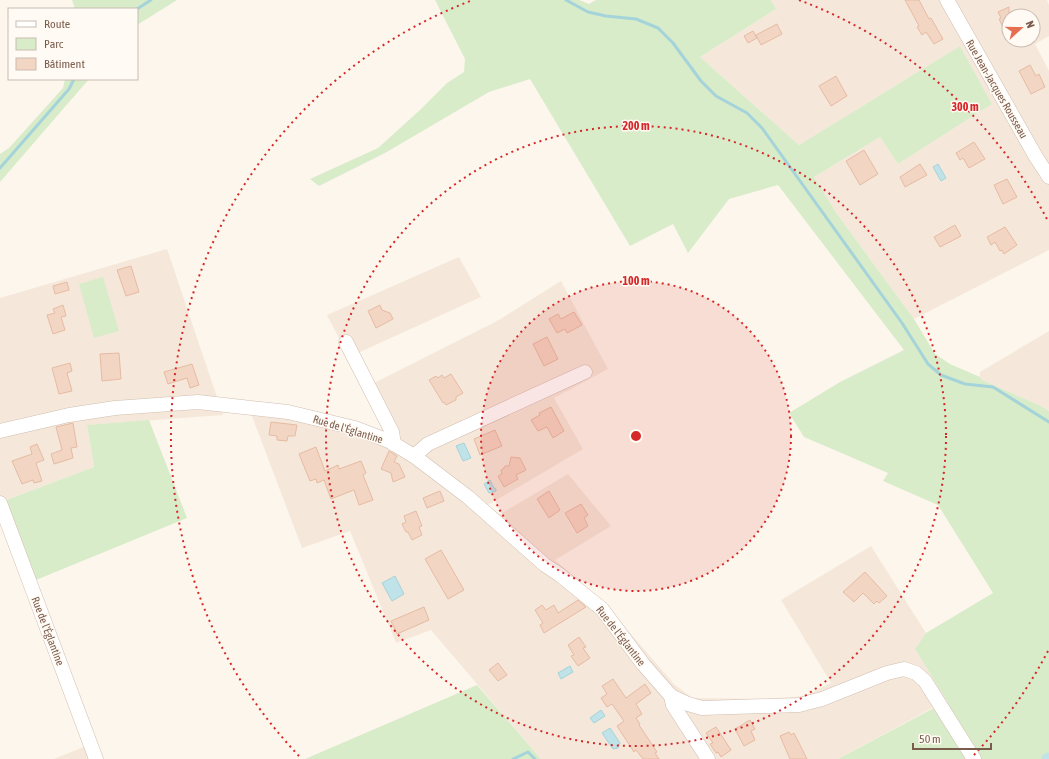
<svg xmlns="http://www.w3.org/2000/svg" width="1049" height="759" font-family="'Asap Condensed',sans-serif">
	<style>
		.residential { fill: #f5e8da; fill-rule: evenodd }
		.green { fill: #d8ecc9 }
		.water { fill: #bfe3e8; stroke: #a5d3da }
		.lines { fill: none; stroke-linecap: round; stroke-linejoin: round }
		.stream { stroke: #a5d3da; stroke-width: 3 }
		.canal { stroke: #bfe3e8; stroke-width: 11 }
		.building { fill: #f3d5c3; stroke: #e6bba3 }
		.minor-casing { stroke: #d1beb0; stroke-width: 15 }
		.minor { stroke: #fff; stroke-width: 14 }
		.ring { fill: none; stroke: #d62828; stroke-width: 2; stroke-dasharray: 2 4 }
		.labels { text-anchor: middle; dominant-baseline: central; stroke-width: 3; stroke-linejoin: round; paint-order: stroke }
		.street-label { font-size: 11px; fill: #7a5c4d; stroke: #fffaf3 }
		.centre { fill: #d62828; stroke: #fffaf3; stroke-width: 2 }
		.ring-label { font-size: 12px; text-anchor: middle; font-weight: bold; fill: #d62828; stroke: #fffaf3; stroke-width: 3; stroke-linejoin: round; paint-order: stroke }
	</style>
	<rect width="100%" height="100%" fill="#fdf6ec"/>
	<g class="residential">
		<path d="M771,0H1047L1049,5V36L1035,44L1049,71V250L914,319L837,214L814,177L880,137L898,164L992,104L960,46L799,145L700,57L776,9ZM1009,16H1033V40H1009Z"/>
		<path d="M167,249L223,415L87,425L94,467L0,502V298Z"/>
		<path d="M459,257L481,297L349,357L327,315Z"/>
		<path d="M561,281L608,369L554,398L583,449L488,505L497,516L568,474L611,526L555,560L605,604L674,684L692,698L763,699L805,696L831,683L781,600L871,546L926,633L915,649L947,700L838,759H541L431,630L396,643L350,531L302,548L247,403L383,431L385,423L366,387L497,321Z"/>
		<path d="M1049,331V411L1041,406L982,380L980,377V372Z"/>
		<path d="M91,744L97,759H54Z"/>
	</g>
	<g class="green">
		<path d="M72,0H177L137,25V9H75Z"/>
		<path d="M435,0H579L589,4L596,0H771L776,9L700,57L799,145L960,46L992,104L898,164L880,137L814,177L837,214L914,319L935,354L950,364L980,377L982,380L1041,406L1049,411V759H838L947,701L915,649L926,633L993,593L938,505L883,481L888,473L804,437L789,413L840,382L904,350L778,185L729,199L688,253L673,224L630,246L530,79L489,92L385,153L319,186L310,179L378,148L420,110L447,83L464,72L465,59Z"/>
		<path d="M65,79H89L0,182V154L9,148L63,88Z"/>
		<path d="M103,277L119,331L94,338L79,284Z"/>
		<path d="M149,420L187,518L36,580L6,500L94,467L87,425Z"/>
		<path d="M477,685L541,759H305Z"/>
	</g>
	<g class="water">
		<path d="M938,164L946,178L941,181L933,167Z"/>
		<path d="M464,443L471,458L463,461L456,446Z"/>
		<path d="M490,480L494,488L496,489V491L489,493L484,484Z"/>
		<path d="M395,576L404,594L392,601L382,583Z"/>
		<path d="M570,666L573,672L561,679L558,673Z"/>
		<path d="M601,710L605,716L594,723L590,718Z"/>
		<path d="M610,728L620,743L618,748L613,749L602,733Z"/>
	</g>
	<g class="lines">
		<g class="stream">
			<path d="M566,0L588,12L606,16L636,19L658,28L673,43L701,81L716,96L747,113L762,128L902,323L928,364L941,375L965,384L993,387L1049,422"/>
			<path d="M137,9L151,0"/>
			<path d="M0,168L69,89L74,79"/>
			<path d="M513,759L528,752L535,759"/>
		</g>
		<path class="canal" d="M1047,759L1049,758"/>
	</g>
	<g class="building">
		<path d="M905,0H919L929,19L931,18L943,39L934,44L926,32L922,35L917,27L919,26Z"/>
		<path d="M1009,7V40L999,19L1001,18L998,12Z"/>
		<path d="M777,24L782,34L761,45L756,35Z"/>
		<path d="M753,31L757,38L748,43L744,36Z"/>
		<path d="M1030,65L1036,76L1039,74L1045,87L1031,94L1019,71Z"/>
		<path d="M836,76L847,96L831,106L819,86Z"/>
		<path d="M974,142L985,159L969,168L963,158L960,160L956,153Z"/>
		<path d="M864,150L878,174L860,185L846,161Z"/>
		<path d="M920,164L927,175L905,187L900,177Z"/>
		<path d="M1007,179L1017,197L1003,204L994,185Z"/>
		<path d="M955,225L961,236L940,247L934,237Z"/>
		<path d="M1005,227L1017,245L1004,254L1002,250L1000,251L995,242L991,245L987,237Z"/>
		<path d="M131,266L139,292L126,296L117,270Z"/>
		<path d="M67,282L69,290L55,294L53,286Z"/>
		<path d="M63,305L66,316L61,317L65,330L53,334L47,315L55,313L53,309Z"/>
		<path d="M380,305L382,310L390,313L393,319L376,328L368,311Z"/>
		<path d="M574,312L582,325L567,333L565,329L557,333L549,319L558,314L561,319Z"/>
		<path d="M547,337L558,359L544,366L533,344Z"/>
		<path d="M119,353L121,379L102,381L100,354Z"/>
		<path d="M70,363L72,371L67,373L72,391L59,394L52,368Z"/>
		<path d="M192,364L199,385L190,388L187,378L168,384L164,372Z"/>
		<path d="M451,374L463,393L456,397V400L446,405L444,402L443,403L429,380L436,376L438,378L442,375L444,378Z"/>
		<path d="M551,407L564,431L553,438L547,427L538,431L531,420L540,415L539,413Z"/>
		<path d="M271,422L297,425L295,436H288L287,441L277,440V436L269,435Z"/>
		<path d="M73,423L77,447L71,448L73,458L54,464L51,454L62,450L56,427Z"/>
		<path d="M495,430L502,446L480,455L474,439Z"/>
		<path d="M37,444L44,460L36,463L42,481L34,483L33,480L22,484L12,461L32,454L30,447Z"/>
		<path d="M316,447L325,471L338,465L339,469L361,461L366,473L363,475L373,500L359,505L354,490L331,499L324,480L317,483L316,479L310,481L299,454Z"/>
		<path d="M389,451L397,456L394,462L399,464L405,477L393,482L391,473L381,469Z"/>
		<path d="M511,457L520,458L526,470L516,475L518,479L504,487L498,476L502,474L501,470L503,469L505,466H509Z"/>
		<path d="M440,491L444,501L427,508L423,498Z"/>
		<path d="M549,491L560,510L549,518L537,499Z"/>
		<path d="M581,504L588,515L584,518L588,526L577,533L565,513Z"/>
		<path d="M416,511L422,526L419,527L422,535L412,540L408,532H406L402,524L406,522L404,516Z"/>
		<path d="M441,550L464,590L448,599L425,559Z"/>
		<path d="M865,572L887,596L879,603L877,601L874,604L863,593L854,602L843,592Z"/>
		<path d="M578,600L586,607L544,633L540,625L543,623L535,610L542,605L546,610L554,605L558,613Z"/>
		<path d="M424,607L429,620L397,634L391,621Z"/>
		<path d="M579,637L586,647L583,648L590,658L578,666L571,656L574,655L568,645Z"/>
		<path d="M498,663L507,675L498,681L489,670Z"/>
		<path d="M613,679L626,698L645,684L651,693L636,704L642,714L636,718L640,724L639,725L657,752L655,753L659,759H643L636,750L634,752L617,726L624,721L612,704L607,707L601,698L607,694L602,686Z"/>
		<path d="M750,720L755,729L751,731L755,740L744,746L735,729Z"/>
		<path d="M716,727L731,750L721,757L718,752L716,753L710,744L713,743L706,733Z"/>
		<path d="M789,732L791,735L794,733L807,759H790L780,736Z"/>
	</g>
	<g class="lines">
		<defs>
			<g id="minor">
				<path d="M947,0L1036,157L1049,177"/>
				<path d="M346,342L392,432L394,444"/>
				<path d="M0,431L69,415L115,408L198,402L288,412L355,428L389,441L414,456L468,497L545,565L560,575L602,609L643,664L671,696L688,704L702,708L799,705L822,699L887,673L904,669L916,673L925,681L974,759"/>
				<path d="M414,456L428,444L585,372"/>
				<path d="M0,503L96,759"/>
				<path d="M671,696L673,705L708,759"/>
			</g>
		</defs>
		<use href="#minor" class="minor-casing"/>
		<use href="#minor" class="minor"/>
	</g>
	<circle cx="636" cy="436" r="155" fill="#d62828" fill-opacity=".12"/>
	<g class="ring">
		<circle cx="636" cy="436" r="155"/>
		<circle cx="636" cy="436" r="310"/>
		<path d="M1048 651A465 465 0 0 1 973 756M299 756A465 465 0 0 1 473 0M799 0A465 465 0 0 1 1048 221"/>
	</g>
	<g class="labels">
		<g class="street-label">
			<text transform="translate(997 89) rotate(60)">Rue Jean-Jacques Rousseau</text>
			<text transform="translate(348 429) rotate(17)">Rue de l'Églantine</text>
			<text transform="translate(48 631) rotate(69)">Rue de l'Églantine</text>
			<text transform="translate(621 636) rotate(52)">Rue de l'Églantine</text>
		</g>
	</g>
	<circle cx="636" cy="436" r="6" class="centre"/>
	<g class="ring-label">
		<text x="965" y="111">300 m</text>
		<text x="636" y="130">200 m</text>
		<text x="636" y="285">100 m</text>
	</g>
	<rect x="8" y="8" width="130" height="72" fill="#fffaf3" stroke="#cabbb1"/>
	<rect x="16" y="21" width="20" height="6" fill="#ffffff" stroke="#cabbb1"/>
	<text x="44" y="28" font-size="12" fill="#7a5c4d">Route</text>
	<rect x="16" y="38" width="20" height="12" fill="#d8ecc9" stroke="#cabbb1"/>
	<text x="44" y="48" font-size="12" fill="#7a5c4d">Parc</text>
	<rect x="16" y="58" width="20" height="12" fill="#f3d5c3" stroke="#cabbb1"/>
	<text x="44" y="68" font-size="12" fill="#7a5c4d">Bâtiment</text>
	<g transform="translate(1021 28) rotate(69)"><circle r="19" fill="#fffaf3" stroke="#cabbb1"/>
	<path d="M0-3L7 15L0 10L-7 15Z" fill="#e76f51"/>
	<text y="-6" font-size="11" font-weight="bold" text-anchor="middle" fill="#7a5c4d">N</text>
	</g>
	<path d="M913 743v6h78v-6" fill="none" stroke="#7a5c4d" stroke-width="2"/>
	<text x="919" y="743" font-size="12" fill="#7a5c4d" stroke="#fffaf3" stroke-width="3" paint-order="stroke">50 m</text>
</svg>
